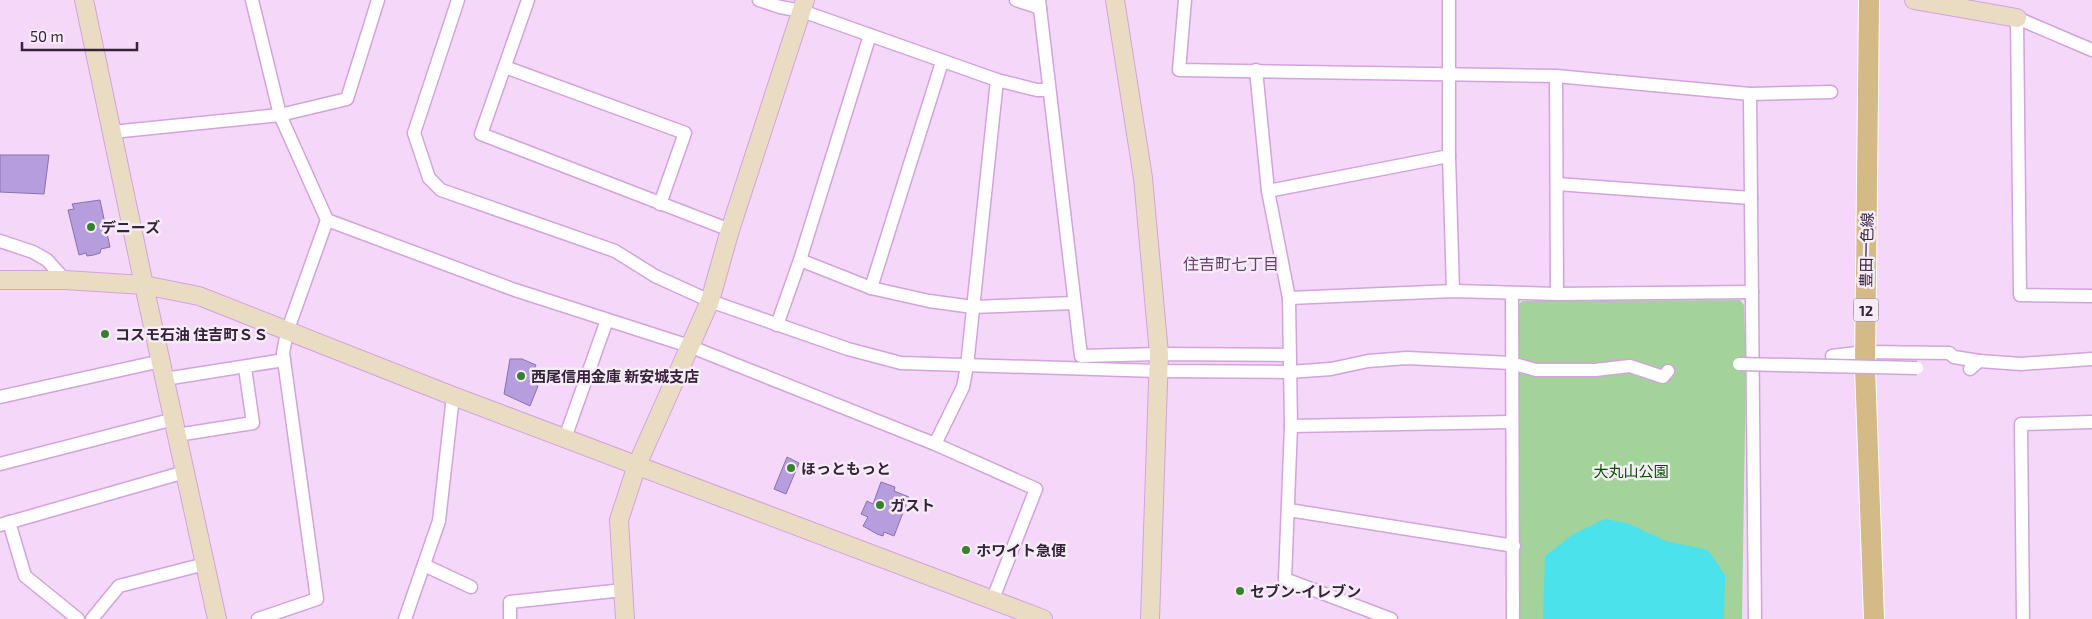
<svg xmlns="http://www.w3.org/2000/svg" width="2092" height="619" font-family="'Exo 2','Noto Sans JP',sans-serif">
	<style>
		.green { fill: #a3d29b }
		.water { fill: #4be2eb }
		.building { fill: #b69ede; stroke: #8971af }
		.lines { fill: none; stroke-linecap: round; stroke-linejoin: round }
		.street-casing { stroke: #d3a3dc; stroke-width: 15 }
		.secondary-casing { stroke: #d3a3dc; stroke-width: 20 }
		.primary-casing { stroke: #fff; stroke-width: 22 }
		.street { stroke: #fff; stroke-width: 12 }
		.secondary { stroke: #eadcc3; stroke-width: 18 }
		.primary { stroke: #d4ba86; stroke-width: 20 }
		.street-bridge-casing { stroke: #d3a3dc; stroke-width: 15; stroke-linecap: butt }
		.street-bridge { stroke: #fff; stroke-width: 12 }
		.poi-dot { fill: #36822b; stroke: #f6ecf8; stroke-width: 2 }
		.labels { text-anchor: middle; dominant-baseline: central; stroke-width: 5; stroke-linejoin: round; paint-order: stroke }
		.shield { fill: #f6ecf8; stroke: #705f73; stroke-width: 1 }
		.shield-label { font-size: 14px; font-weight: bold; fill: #36233a }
		.poi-label { font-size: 15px; font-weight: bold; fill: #36233a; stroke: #f6ecf8; text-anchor: start }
		.street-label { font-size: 15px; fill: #36233a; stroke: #f6ecf8 }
		.park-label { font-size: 15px; fill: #084d00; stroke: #f6ecf8 }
		.neighbourhood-label { font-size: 16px; fill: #683e70; stroke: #f6ecf8 }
	</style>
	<rect width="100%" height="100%" fill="#f5d7fa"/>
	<path class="green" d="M1740,300L1744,305L1746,361L1742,619H1517L1519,304L1522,301Z"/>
	<path class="water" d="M1605,519L1627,523L1666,541L1708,550L1725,575L1724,619H1543L1545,556L1572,535Z"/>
	<g class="building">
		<path d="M0,155H49L44,194L0,192Z"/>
		<path d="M100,200L110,247L101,249L100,253L94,255L87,256L86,253L79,255L68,210L74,209L72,204Z"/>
		<path d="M510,359H522L536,365L529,382L538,386L530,406L504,394Z"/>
		<path d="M787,457L799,463L786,494L774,489Z"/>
		<path d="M881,482L895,487L894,491L909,497L894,536L884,532L883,536L877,534L863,526L868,517L861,514L867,501L873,504Z"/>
	</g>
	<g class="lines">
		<defs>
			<g id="street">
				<path d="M252,0L280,115L327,220L287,332L283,353L317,599L258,619"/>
				<path d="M458,0L414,133L429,178L441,190L615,251L655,276L710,301L848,349L901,363L1157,371L1289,372L1331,369L1368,361L1407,358L1511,363L1536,370H1595L1630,366L1663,377L1668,371"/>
				<path d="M528,0L481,134L730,230"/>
				<path d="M759,0L780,7L802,11L997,80L1037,90H1049"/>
				<path d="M1016,0L1040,8"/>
				<path d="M1039,0L1081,356L1159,354L1289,355"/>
				<path d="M1185,0L1179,70L1556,76L1750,94L1831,92"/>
				<path d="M1449,0V156L1453,291"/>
				<path d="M2092,50L2017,18L2020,295L2092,296"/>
				<path d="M505,67L685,133L660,204"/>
				<path d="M1256,70L1268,191L1289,298L1291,426L1285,579L1391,619"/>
				<path d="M1556,76L1557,294"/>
				<path d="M1750,94L1755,619"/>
				<path d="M112,132L280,115L347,99L378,0"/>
				<path d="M1557,184L1751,198"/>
				<path d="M1268,191L1449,156"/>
				<path d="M327,220L515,290L689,346L935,444L1036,489L992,601"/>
				<path d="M0,241L33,252L47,260L65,280"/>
				<path d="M800,260L871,288L929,301L973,307L1074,303"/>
				<path d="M871,288L942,62"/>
				<path d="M1512,293L1513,619"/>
				<path d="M1289,298L1453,291L1557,294L1752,292"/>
				<path d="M777,325L800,260L870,35"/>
				<path d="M1832,356L1865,352L1949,353L1954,357L1979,361"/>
				<path d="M1970,369L1979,361L2021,364L2092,359"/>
				<path d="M165,379L284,360"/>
				<path d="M0,397L161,361"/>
				<path d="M1291,426L1511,422"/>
				<path d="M177,435L253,423L245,368"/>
				<path d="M565,438L607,320"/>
				<path d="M935,444L963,387L967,366L997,80"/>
				<path d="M0,464L174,419"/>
				<path d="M1289,510L1514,546"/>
				<path d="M9,522L25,576L78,619"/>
				<path d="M0,525L185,472"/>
				<path d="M424,565L471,587"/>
				<path d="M92,619L119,586L205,564"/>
				<path d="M405,619L439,521L453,396"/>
				<path d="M510,619V602L623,590"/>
				<path d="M2023,619L2021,424L2092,422"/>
			</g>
			<g id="secondary">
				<path d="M84,0L144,285L217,619"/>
				<path d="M1115,0L1143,178L1159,354L1150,619"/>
				<path d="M1914,0L2017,18"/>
				<path d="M0,280H65L144,285L199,296L453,396L1043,619"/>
				<path d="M625,619L619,520L637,465L710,301L730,230L805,0"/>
			</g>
			<path id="primary" d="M1869,0L1865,368L1874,619"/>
		</defs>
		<use href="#street" class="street-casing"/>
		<use href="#secondary" class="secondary-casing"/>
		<use href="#primary" class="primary-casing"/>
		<use href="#street" class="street"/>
		<use href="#secondary" class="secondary"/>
		<use href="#primary" class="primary"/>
		<defs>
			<path id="street-bridge" d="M1739,364L1917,368"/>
		</defs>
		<use href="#street-bridge" class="street-bridge-casing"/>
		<use href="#street-bridge" class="street-bridge"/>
	</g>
	<g class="poi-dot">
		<circle cx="91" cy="227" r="5"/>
		<circle cx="105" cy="334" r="5"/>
		<circle cx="521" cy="376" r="5"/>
		<circle cx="791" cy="468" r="5"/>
		<circle cx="880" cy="505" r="5"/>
		<circle cx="966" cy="550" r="5"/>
		<circle cx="1240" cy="591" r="5"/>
	</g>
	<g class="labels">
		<rect class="shield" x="1853.5" y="298.5" width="25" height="23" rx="4"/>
		<g class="shield-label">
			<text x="1866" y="310">12</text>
		</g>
		<g class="poi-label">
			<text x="101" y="227">デニーズ</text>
			<text x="115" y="334">コスモ石油 住吉町ＳＳ</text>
			<text x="531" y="376">西尾信用金庫 新安城支店</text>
			<text x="801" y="468">ほっともっと</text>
			<text x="890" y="505">ガスト</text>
			<text x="976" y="550">ホワイト急便</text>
			<text x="1250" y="591">セブン-イレブン</text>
		</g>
		<g class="street-label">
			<text transform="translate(1866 250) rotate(-89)">豊田一色線</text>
		</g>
		<g class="park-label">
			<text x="1631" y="471">大丸山公園</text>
		</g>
		<g class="neighbourhood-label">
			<text x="1231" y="263">住吉町七丁目</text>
		</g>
	</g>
	<path d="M22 42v8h115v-8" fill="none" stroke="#36233a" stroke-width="2.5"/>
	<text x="30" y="42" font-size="15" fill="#36233a" stroke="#f6ecf8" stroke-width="4" paint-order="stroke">50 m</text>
</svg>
